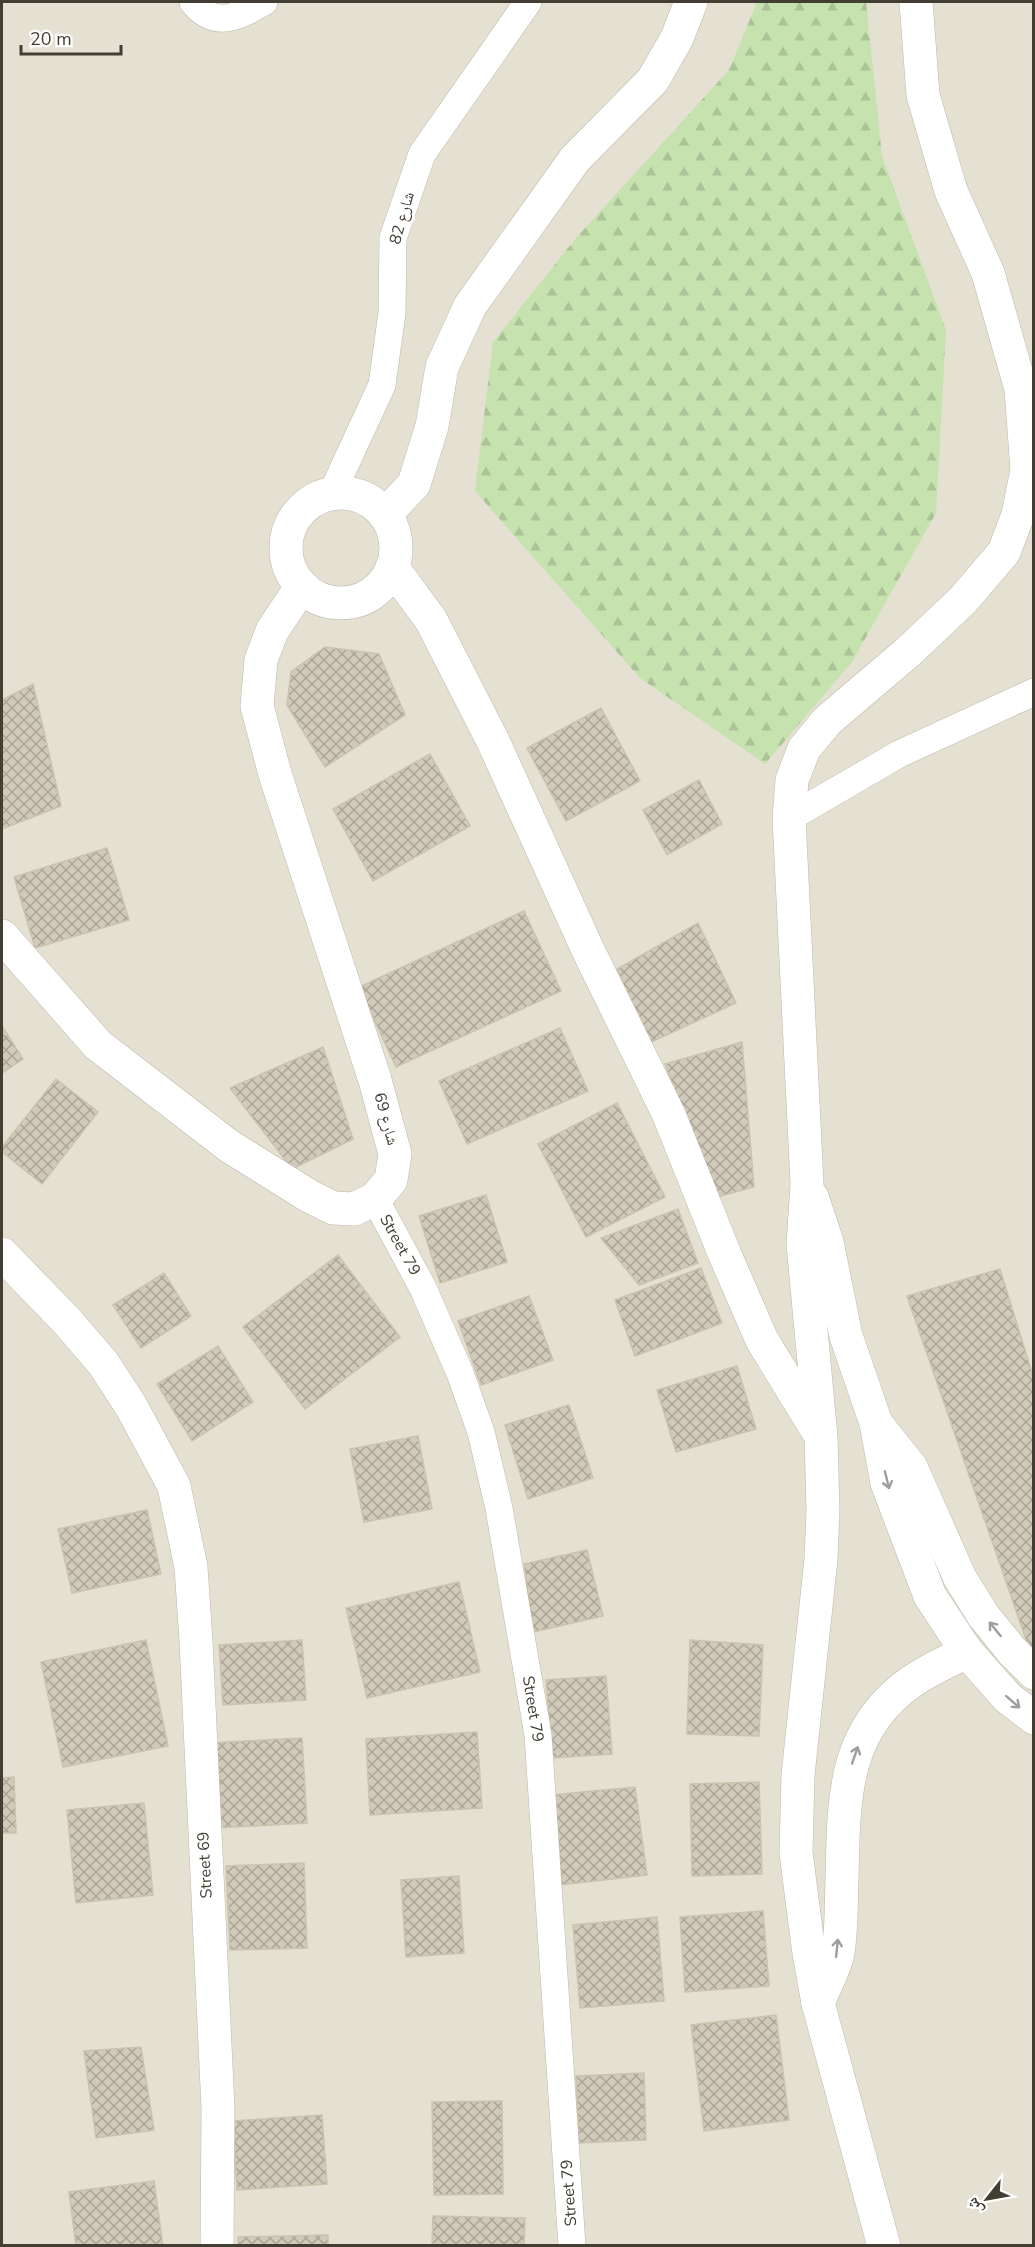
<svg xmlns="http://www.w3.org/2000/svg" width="1035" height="2247" font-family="'Nunito Sans','Noto Naskh Arabic',sans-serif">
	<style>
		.residential { fill: #e4e0d2 }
		.forest { fill: url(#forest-firs) }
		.building { fill: url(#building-cross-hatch); stroke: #cbc3ae; stroke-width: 1.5 }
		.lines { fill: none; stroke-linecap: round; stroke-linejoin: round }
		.minor-casing { stroke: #beb9aa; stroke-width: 28 }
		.tertiary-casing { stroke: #beb9aa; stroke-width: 34 }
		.minor { stroke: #fff; stroke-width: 27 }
		.tertiary { stroke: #fff; stroke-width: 33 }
		.oneway { stroke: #a09e9a }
		.labels { text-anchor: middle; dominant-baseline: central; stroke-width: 6; stroke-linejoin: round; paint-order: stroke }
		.street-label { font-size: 16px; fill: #423e34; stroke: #fff }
	</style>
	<defs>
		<pattern id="forest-firs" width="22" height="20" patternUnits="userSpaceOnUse" patternTransform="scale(1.5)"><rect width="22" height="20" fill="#c6e2af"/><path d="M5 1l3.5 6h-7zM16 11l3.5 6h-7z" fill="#abc397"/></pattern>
		<pattern id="building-cross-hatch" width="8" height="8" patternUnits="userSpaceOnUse" patternTransform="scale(1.5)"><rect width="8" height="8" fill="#d1caba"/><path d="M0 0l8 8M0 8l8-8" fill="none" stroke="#aba598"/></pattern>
	</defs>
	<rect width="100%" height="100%" fill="#f0eee4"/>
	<rect class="residential" x="2" y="2" width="1031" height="2243"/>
	<path class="forest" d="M757,2H866L882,156L946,330L936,513L852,662L765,764L640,678L475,491L493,342L576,238L729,70Z"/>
	<g class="building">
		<path d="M325,647L379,654L405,715L325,767L287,705L291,672Z"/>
		<path d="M33,684L61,806L2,829V700Z"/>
		<path d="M601,708L640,781L566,821L527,748Z"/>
		<path d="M430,754L470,826L373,881L333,809Z"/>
		<path d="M699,780L722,824L667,855L643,810Z"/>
		<path d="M107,848L129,920L35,948L14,877Z"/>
		<path d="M524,911L561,991L396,1067L359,987Z"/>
		<path d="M698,923L736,1003L647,1044L617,969Z"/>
		<path d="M2,1026L23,1059L2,1073Z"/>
		<path d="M560,1028L588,1091L467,1144L439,1081Z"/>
		<path d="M742,1042L754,1187L713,1198L665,1064Z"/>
		<path d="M323,1047L353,1139L292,1169L230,1088Z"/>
		<path d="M56,1079L98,1112L42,1184L2,1152V1147Z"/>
		<path d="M617,1103L665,1197L586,1237L538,1144Z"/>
		<path d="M486,1195L507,1262L440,1283L419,1216Z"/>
		<path d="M678,1209L698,1263L639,1285L601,1238Z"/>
		<path d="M338,1255L400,1337L305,1409L243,1327Z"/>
		<path d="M701,1268L722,1323L635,1356L615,1300Z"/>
		<path d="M1000,1269L1034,1379V1651H1030L907,1296Z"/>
		<path d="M164,1273L191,1316L141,1348L113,1305Z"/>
		<path d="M529,1296L553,1360L481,1385L458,1321Z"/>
		<path d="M218,1346L253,1402L192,1441L157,1384Z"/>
		<path d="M737,1366L756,1429L676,1452L657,1390Z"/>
		<path d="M569,1405L593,1478L528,1499L505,1425Z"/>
		<path d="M418,1436L432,1509L364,1522L350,1449Z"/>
		<path d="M147,1510L161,1574L72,1593L58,1529Z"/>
		<path d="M587,1550L603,1616L533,1632L524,1564Z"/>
		<path d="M459,1582L480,1672L367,1698L346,1608Z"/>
		<path d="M146,1640L168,1746L63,1767L41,1662Z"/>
		<path d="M302,1640L306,1700L223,1705L219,1645Z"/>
		<path d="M690,1640L763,1645L759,1736L687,1734Z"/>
		<path d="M606,1676L612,1754L552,1758L546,1680Z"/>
		<path d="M477,1732L482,1808L370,1815L366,1739Z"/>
		<path d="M302,1738L307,1823L215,1828L210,1743Z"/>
		<path d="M14,1777L16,1833H2V1778Z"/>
		<path d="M759,1782L762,1874L692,1876L690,1784Z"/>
		<path d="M635,1787L647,1875L560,1885L552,1795Z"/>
		<path d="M144,1803L153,1895L76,1903L67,1810Z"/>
		<path d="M304,1863L307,1948L230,1950L226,1866Z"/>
		<path d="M459,1876L464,1953L406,1957L401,1880Z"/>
		<path d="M763,1911L769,1986L685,1992L680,1917Z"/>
		<path d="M657,1917L664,2001L580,2008L573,1925Z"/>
		<path d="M776,2015L789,2120L704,2131L691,2025Z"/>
		<path d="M141,2047L154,2130L96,2138L84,2051Z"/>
		<path d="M644,2073L646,2140L579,2143L576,2076Z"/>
		<path d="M502,2101L503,2194L434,2195L432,2102Z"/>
		<path d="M322,2115L327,2184L237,2190L233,2121Z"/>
		<path d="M154,2181L163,2246H76L69,2192Z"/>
		<path d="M433,2216L525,2218L524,2246H432Z"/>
		<path d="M328,2235V2246H238V2237Z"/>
	</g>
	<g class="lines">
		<defs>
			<g id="minor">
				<path d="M193,2C215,30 239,16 264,2"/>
				<path d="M332,493L382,385L392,313L393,238L422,154L528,2"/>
				<path d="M789,818L899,754L1034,692"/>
				<path d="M375,1199L423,1288L460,1373L481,1432L499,1508L538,1735L572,2246"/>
			</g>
			<g id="tertiary">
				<circle cx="341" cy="548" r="55"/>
				<path d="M385,515L414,484L432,426L442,367L470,306L575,159L653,80L677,38L691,2"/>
				<path d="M392,567L431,620L493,741L588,950L669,1115L725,1255L762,1340L817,1430"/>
				<path d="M2,936L98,1045L229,1146L309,1196L333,1208L354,1209L375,1199L391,1180L395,1154L375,1080L275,774L257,706L261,660L272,631L294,598L304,588"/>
				<path d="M812,1197L827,1242L846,1336L876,1423L887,1483L930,1596L967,1652L1008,1698L1034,1718"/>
				<path d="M2,1254L66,1320L103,1363L131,1406L174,1486L191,1567L196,1641L218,2108L217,2246"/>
				<path d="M879,1427L911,1467L960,1578L983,1615L1012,1651L1034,1673"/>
				<path d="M818,2003C824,1988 833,1972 837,1957C842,1937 841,1901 842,1879C844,1803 841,1731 911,1682C928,1670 948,1661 967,1652"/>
				<path d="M884,2246L818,2003L809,1953L796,1853L798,1775L821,1559L823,1511L821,1437L803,1244L807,1184L789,818L792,780L804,749L827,721L908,652L963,600L1004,552L1018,515L1027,470L1021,389L988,273L951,191L923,95L916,2"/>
			</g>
		</defs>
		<use href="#minor" class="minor-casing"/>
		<use href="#tertiary" class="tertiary-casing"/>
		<use href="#minor" class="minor"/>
		<use href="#tertiary" class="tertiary"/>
	</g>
	<defs><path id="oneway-shaft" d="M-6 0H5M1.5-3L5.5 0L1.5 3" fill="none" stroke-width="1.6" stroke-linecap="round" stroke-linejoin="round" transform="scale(1.5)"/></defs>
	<g class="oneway">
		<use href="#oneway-shaft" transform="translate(887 1480) rotate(76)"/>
		<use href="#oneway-shaft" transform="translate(995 1629) rotate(-129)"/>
		<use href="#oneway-shaft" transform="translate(1013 1702) rotate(41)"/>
		<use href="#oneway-shaft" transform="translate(855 1755) rotate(-71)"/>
		<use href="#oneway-shaft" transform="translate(837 1948) rotate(-84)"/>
	</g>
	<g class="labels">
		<g class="street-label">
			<text transform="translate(402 218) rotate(-74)">شارع 82</text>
			<text transform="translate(386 1119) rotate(75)">شارع 69</text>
			<text transform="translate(400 1245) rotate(61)">Street 79</text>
			<text transform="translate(533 1709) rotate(81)">Street 79</text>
			<text transform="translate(205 1865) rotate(-93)">Street 69</text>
			<text transform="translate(569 2193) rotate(-94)">Street 79</text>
		</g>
	</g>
	<rect width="1035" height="2247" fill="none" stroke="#423e34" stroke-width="6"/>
	<g transform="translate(987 2199) rotate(239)" stroke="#ffffff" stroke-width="4.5" paint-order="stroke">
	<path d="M0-4.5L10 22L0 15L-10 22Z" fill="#423e34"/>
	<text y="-9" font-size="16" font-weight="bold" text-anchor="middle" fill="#423e34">ش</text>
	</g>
	<path d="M21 45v9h100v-9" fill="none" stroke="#423e34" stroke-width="3"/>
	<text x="30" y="45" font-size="18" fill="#423e34" stroke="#ffffff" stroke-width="4.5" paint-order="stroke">20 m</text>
</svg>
